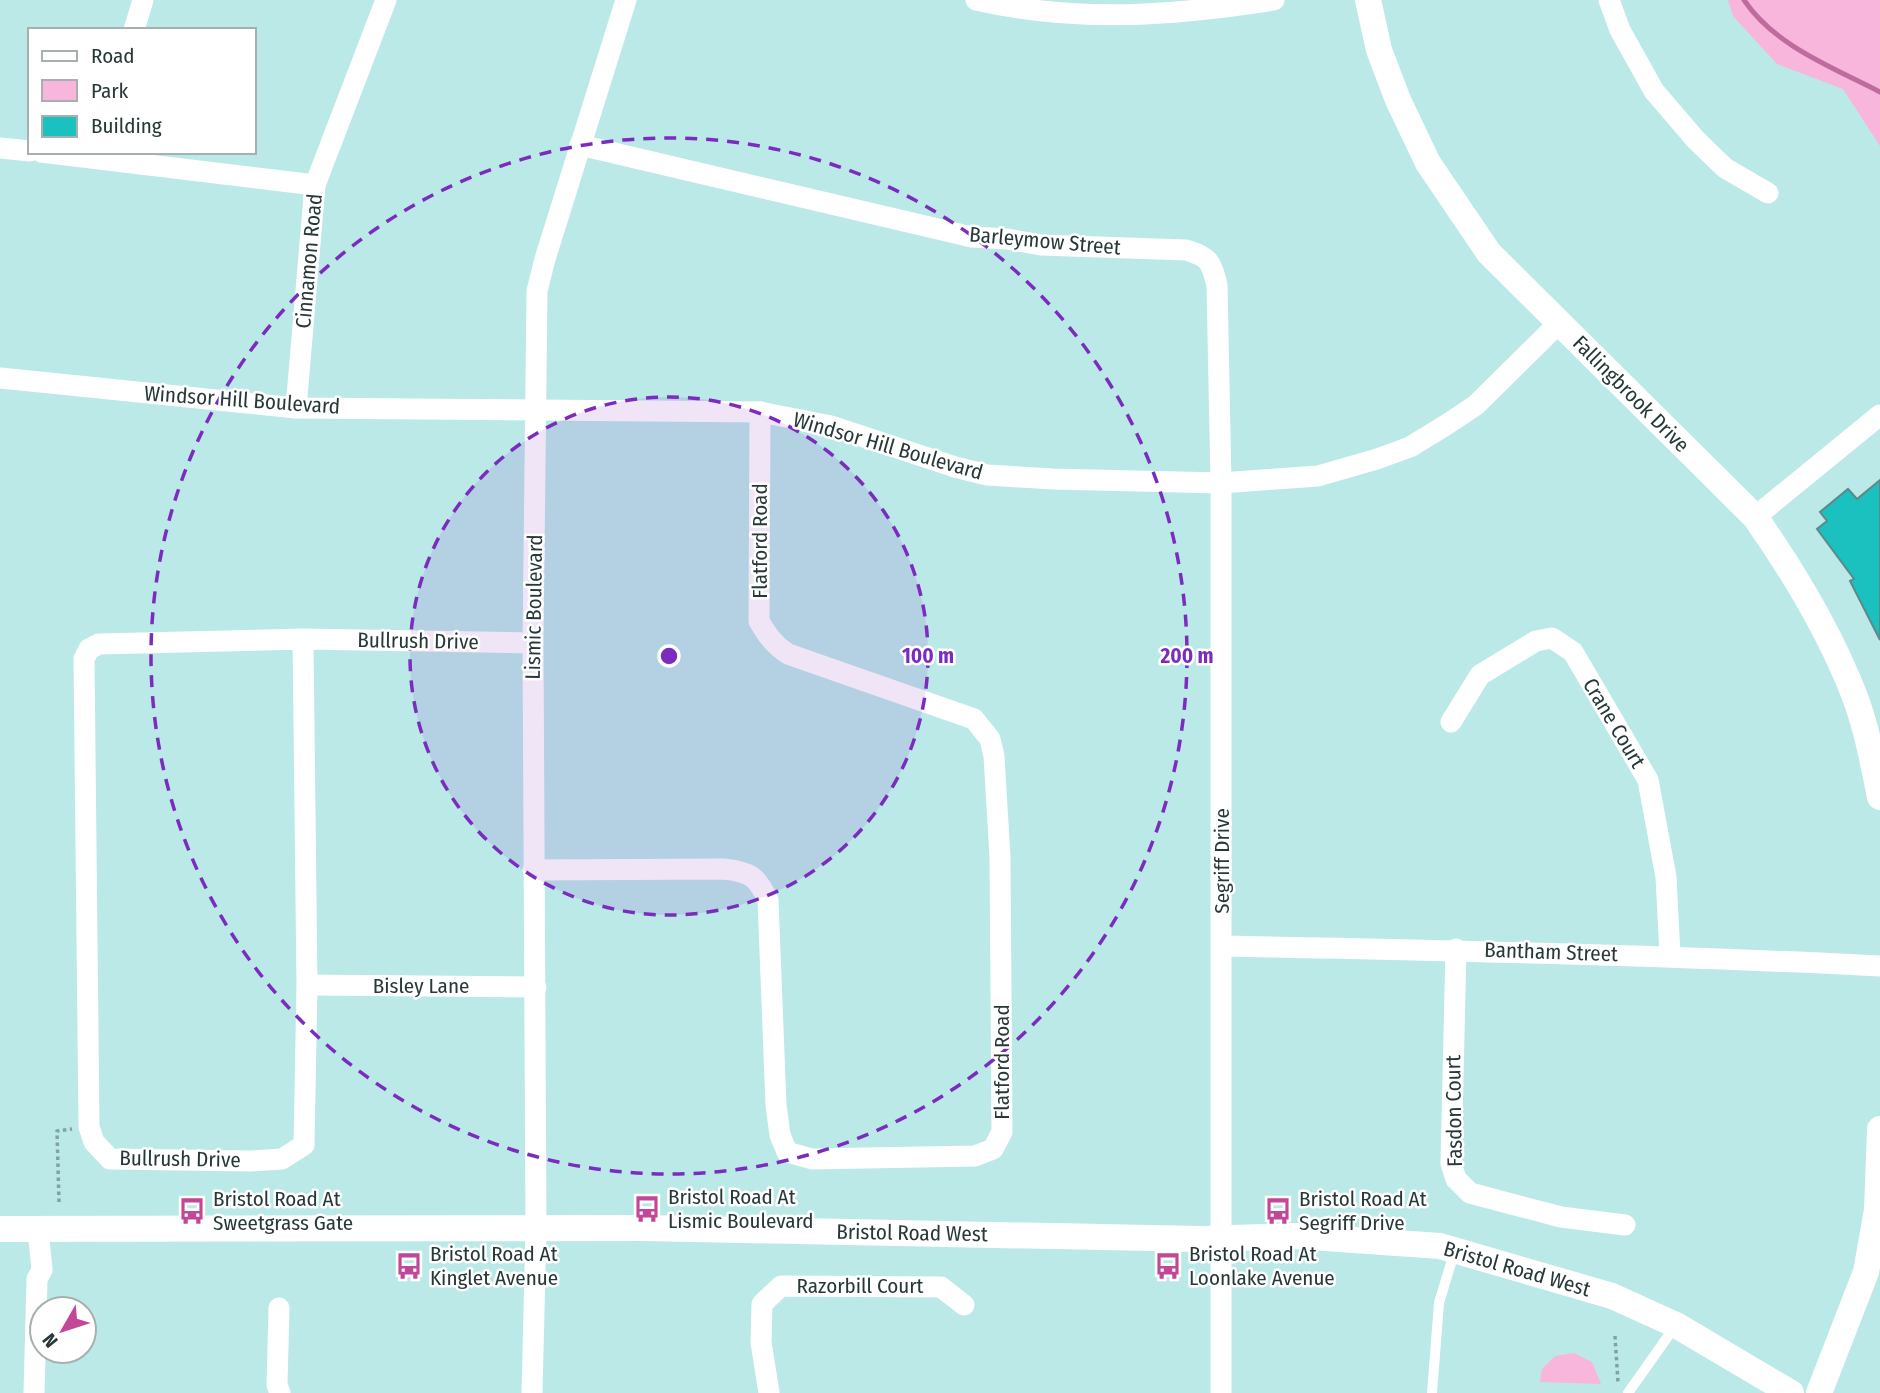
<svg xmlns="http://www.w3.org/2000/svg" width="1880" height="1393" font-family="'Fira Sans Condensed',sans-serif">
	<style>
		.green { fill: #f8b6dc }
		.lines { fill: none; stroke-linecap: round; stroke-linejoin: round }
		.stream { stroke: #be6b9e; stroke-width: 5 }
		.building { fill: #1ac1bf; stroke: #5e8988; stroke-width: 2 }
		.path { stroke: #80a3a2; stroke-width: 3.5; stroke-dasharray: 3.5 3.5; stroke-linecap: butt }
		.service { stroke: #fff; stroke-width: 10 }
		.minor { stroke: #fff; stroke-width: 21 }
		.tertiary { stroke: #fff; stroke-width: 26 }
		.ring { fill: none; stroke: #7b2cbf; stroke-width: 3.5; stroke-dasharray: 12 9 }
		.labels { text-anchor: middle; dominant-baseline: central; stroke-width: 5; stroke-linejoin: round; paint-order: stroke }
		.street-label { font-size: 21px; fill: #263837; stroke: #fff }
		.poi-label { font-size: 21px; fill: #263837; stroke: #fff; text-anchor: start }
		.centre { fill: #7b2cbf; stroke: #fff; stroke-width: 3.5 }
		.ring-label { font-size: 21px; text-anchor: middle; font-weight: bold; fill: #7b2cbf; stroke: #fff; stroke-width: 5; stroke-linejoin: round; paint-order: stroke }
	</style>
	<rect width="100%" height="100%" fill="#bbe9e7"/>
	<g class="green">
		<path d="M1728,0H1880V146L1843,89L1777,64L1733,16Z"/>
		<path d="M1574,1353L1592,1362L1601,1384L1540,1382L1542,1369L1555,1356Z"/>
	</g>
	<g class="lines">
		<path class="stream" d="M1744,0C1775,46 1832,67 1880,92"/>
	</g>
	<path class="building" d="M1880,480V640L1850,581L1854,579L1817,529L1827,521L1820,512L1848,489L1857,499Z"/>
	<g class="lines">
		<g class="path">
			<path d="M59,1202L57,1131L72,1129"/>
			<path d="M1615,1336L1618,1382"/>
		</g>
		<g class="service">
			<path d="M1432,1393L1439,1303L1455,1250"/>
			<path d="M1628,1393L1676,1325"/>
		</g>
		<g class="minor">
			<path d="M976,0C1076,23 1173,16 1274,0"/>
			<path d="M1609,0L1620,30L1654,91L1696,140L1725,168L1768,193"/>
			<path d="M134,30L143,0"/>
			<path d="M580,145L972,237L1007,239L1041,245L1186,250C1209,257 1211,261 1217,285L1221,483V1393"/>
			<path d="M0,148L30,151"/>
			<path d="M41,152L315,185"/>
			<path d="M0,378L296,408L760,412L831,426L955,467L987,475L1053,479L1221,483L1318,476L1377,459L1410,447L1446,425L1476,405L1560,322"/>
			<path d="M296,408L315,185L386,0"/>
			<path d="M1755,517L1880,415"/>
			<path d="M303,639L307,985L304,1145L282,1159L251,1161L110,1159L94,1142L89,1127L84,659L89,649L99,644L303,639L533,643"/>
			<path d="M1451,722L1480,675L1536,641L1552,638L1573,652L1648,780L1666,877L1670,955"/>
			<path d="M533,870L724,869C750,872 757,876 768,900L776,1105L780,1135L787,1152L812,1159L975,1156L993,1149L1002,1132L1000,857L994,756L990,739L974,719L788,654C774,645 767,635 759,621L760,412"/>
			<path d="M1222,946C1442,950 1661,955 1880,966"/>
			<path d="M1456,949L1451,1163L1456,1179L1470,1193L1561,1217L1625,1225"/>
			<path d="M307,985L536,987"/>
			<path d="M279,1308L277,1385L280,1393"/>
			<path d="M34,1393L37,1279L42,1270L38,1229"/>
			<path d="M532,1393L536,1228L533,643L537,291L545,259L626,0"/>
			<path d="M769,1393L761,1342L762,1304L781,1286L941,1287L964,1305"/>
		</g>
		<g class="tertiary">
			<path d="M1368,0L1379,50L1398,100L1428,163L1489,253L1755,517C1795,574 1830,632 1855,697C1867,729 1873,763 1880,797"/>
			<path d="M0,1229L643,1228L1201,1239L1297,1236L1440,1246L1612,1296L1676,1325L1791,1393"/>
			<path d="M1819,1393L1866,1272L1877,1210L1880,1129"/>
		</g>
	</g>
	<circle cx="669" cy="656" r="259" fill="#7b2cbf" fill-opacity=".12"/>
	<g class="ring">
		<circle cx="669" cy="656" r="259"/>
		<circle cx="669" cy="656" r="518"/>
	</g>
	<defs>
		<symbol id="bus-bare" viewBox="-9 -9 18 18"><path d="M-5-6H5V4H4V6H2V4H-2V6H-4V4H-5ZM-3.5-4V0h7V-4ZM-3.5 1.2v1.5H-2V1.2ZM2 1.2v1.5H3.5V1.2Z" fill="#c34798" stroke="#fff" stroke-width="2.5" paint-order="stroke"/></symbol>
	</defs>
	<g fill-rule="evenodd">
		<use href="#bus-bare" x="628" y="1190" width="38" height="38"/>
		<use href="#bus-bare" x="173" y="1192" width="38" height="38"/>
		<use href="#bus-bare" x="1259" y="1192" width="38" height="38"/>
		<use href="#bus-bare" x="390" y="1247" width="38" height="38"/>
		<use href="#bus-bare" x="1149" y="1247" width="38" height="38"/>
	</g>
	<g class="labels">
		<g class="street-label">
			<text transform="translate(1045 241) rotate(5)">Barleymow Street</text>
			<text transform="translate(309 261) rotate(-85)">Cinnamon Road</text>
			<text transform="translate(1631 394) rotate(45)">Fallingbrook Drive</text>
			<text transform="translate(242 400) rotate(4)">Windsor Hill Boulevard</text>
			<text transform="translate(888 446) rotate(16)">Windsor Hill Boulevard</text>
			<text transform="translate(760 541) rotate(-90)">Flatford Road</text>
			<text transform="translate(534 607) rotate(-89)">Lismic Boulevard</text>
			<text transform="translate(418 641) rotate(1)">Bullrush Drive</text>
			<text transform="translate(1614 723) rotate(59)">Crane Court</text>
			<text transform="translate(1222 861) rotate(-90)">Segriff Drive</text>
			<text transform="translate(1551 952) rotate(2)">Bantham Street</text>
			<text x="421" y="986">Bisley Lane</text>
			<text transform="translate(1002 1062) rotate(-90)">Flatford Road</text>
			<text transform="translate(1454 1111) rotate(-91)">Fasdon Court</text>
			<text transform="translate(180 1159) rotate(1)">Bullrush Drive</text>
			<text transform="translate(912 1233) rotate(1)">Bristol Road West</text>
			<text transform="translate(1517 1269) rotate(16)">Bristol Road West</text>
			<text x="860" y="1286">Razorbill Court</text>
		</g>
		<g class="poi-label">
			<text x="668" y="1197">Bristol Road At<tspan x="668" dy="24">Lismic Boulevard</tspan></text>
			<text x="213" y="1199">Bristol Road At<tspan x="213" dy="24">Sweetgrass Gate</tspan></text>
			<text x="1299" y="1199">Bristol Road At<tspan x="1299" dy="24">Segriff Drive</tspan></text>
			<text x="430" y="1254">Bristol Road At<tspan x="430" dy="24">Kinglet Avenue</tspan></text>
			<text x="1189" y="1254">Bristol Road At<tspan x="1189" dy="24">Loonlake Avenue</tspan></text>
		</g>
	</g>
	<circle cx="669" cy="656" r="10" class="centre"/>
	<g class="ring-label">
		<text x="928" y="663">100 m</text>
		<text x="1187" y="663">200 m</text>
	</g>
	<rect x="28" y="28" width="228" height="126" fill="#ffffff" stroke="#a8afaf" stroke-width="2"/>
	<rect x="42" y="51" width="35" height="10" fill="#ffffff" stroke="#a8afaf" stroke-width="2"/>
	<text x="91" y="63" font-size="21" fill="#263837">Road</text>
	<rect x="42" y="80" width="35" height="21" fill="#f8b6dc" stroke="#a8afaf" stroke-width="2"/>
	<text x="91" y="98" font-size="21" fill="#263837">Park</text>
	<rect x="42" y="116" width="35" height="21" fill="#1ac1bf" stroke="#a8afaf" stroke-width="2"/>
	<text x="91" y="133" font-size="21" fill="#263837">Building</text>
	<g transform="translate(63 1330) rotate(231)"><circle r="33" fill="#ffffff" stroke="#a8afaf" stroke-width="2"/>
	<path d="M0-5L12 26L0 18L-12 26Z" fill="#c34798"/>
	<text y="-10" font-size="19" font-weight="bold" text-anchor="middle" fill="#263837">N</text>
	</g>
</svg>
